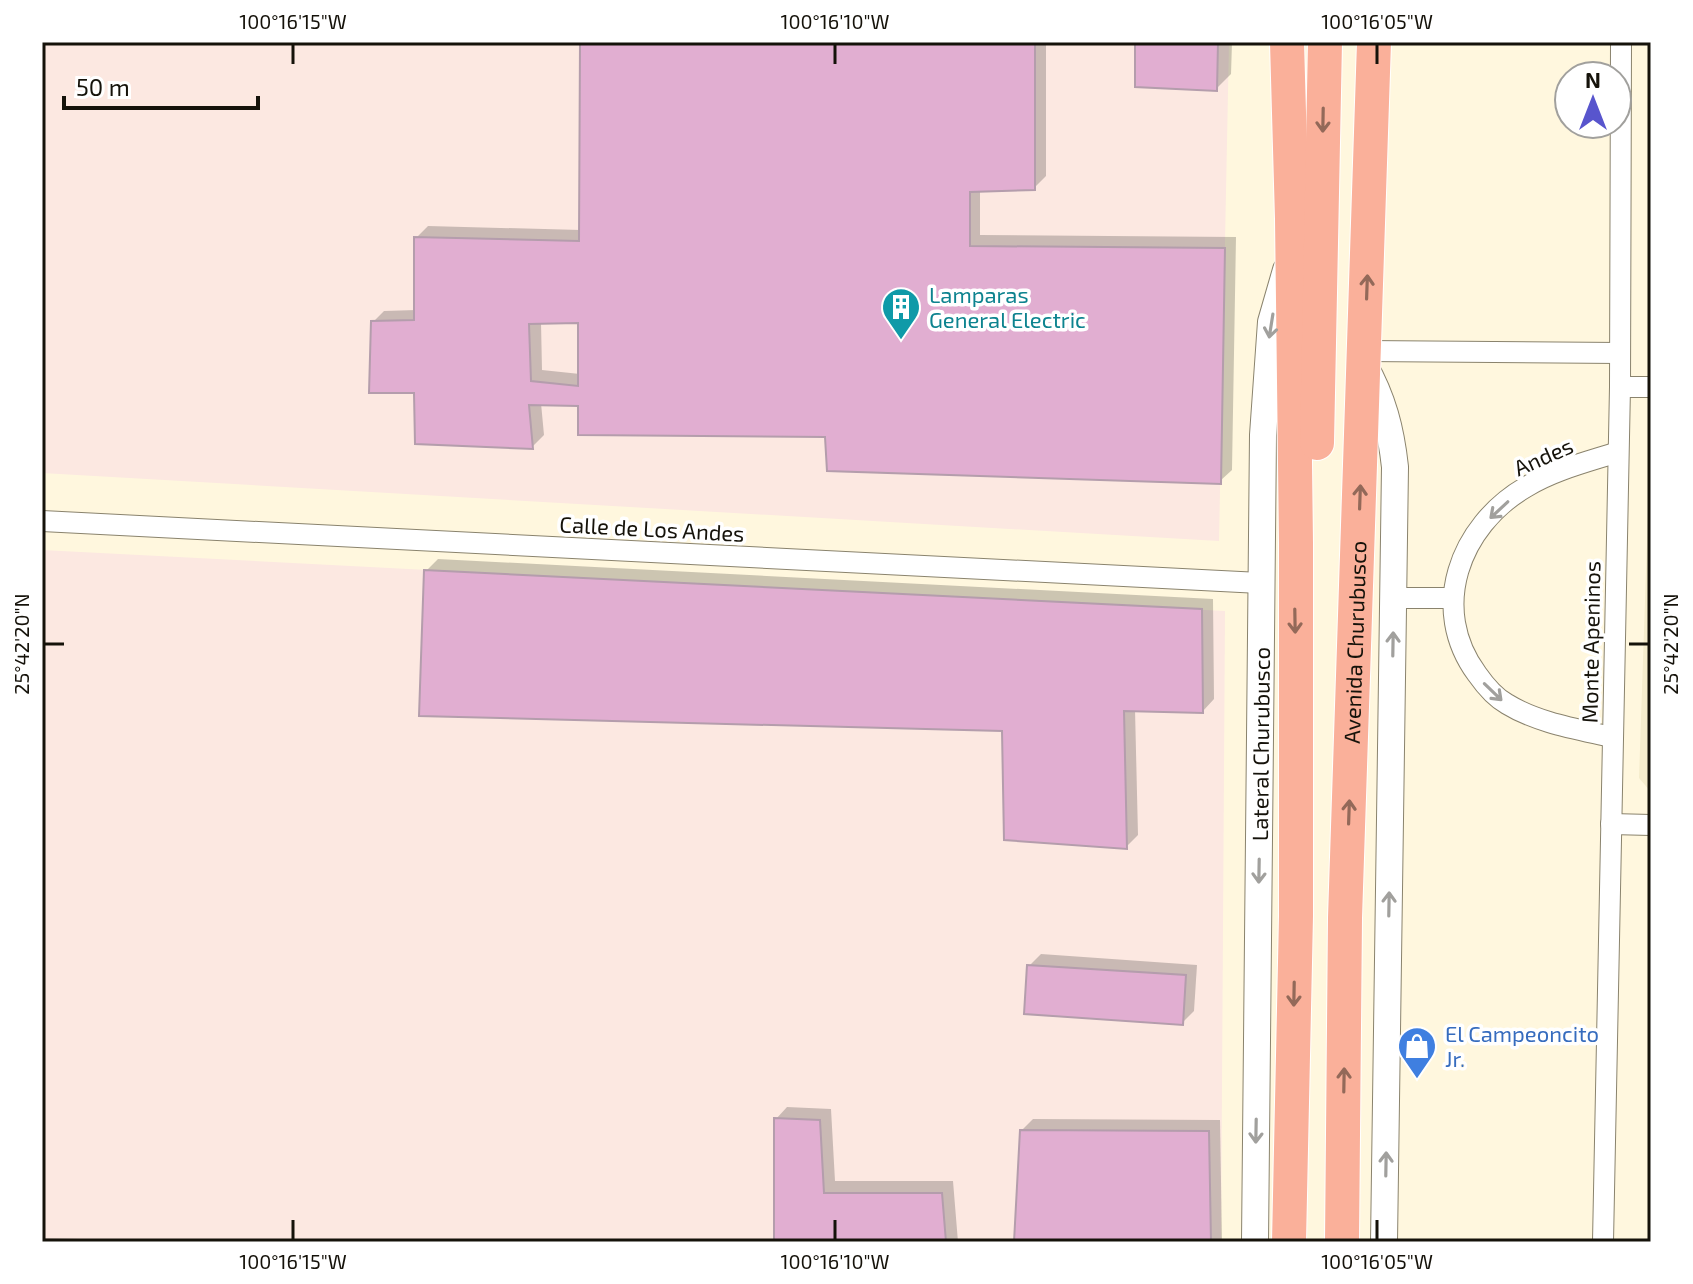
<svg xmlns="http://www.w3.org/2000/svg" width="1693" height="1284" font-family="'Exo 2',sans-serif">
	<style>
		.built { fill: #f5eccc }
		.industrial { fill: #fce8e1 }
		.shadow { fill: #0003; fill-rule: evenodd }
		.building { fill: #e1aed1; stroke: #b49dac; stroke-width: 2; fill-rule: evenodd }
		.lines { fill: none; stroke-linecap: round; stroke-linejoin: round }
		.minor-casing { stroke: #8a836d; stroke-width: 22 }
		.tertiary-casing { stroke: #8a836d; stroke-width: 28 }
		.trunk-casing { stroke: #fff; stroke-width: 36 }
		.minor { stroke: #fff; stroke-width: 20 }
		.tertiary { stroke: #fff; stroke-width: 26 }
		.trunk { stroke: #fab09a; stroke-width: 34 }
		.oneway { stroke: #936959 }
		.oneway2 { stroke: #a1a09d }
		.ticks { fill: none; stroke: #15120a; stroke-width: 3 }
		.labels { text-anchor: middle; dominant-baseline: central; stroke-width: 7; stroke-linejoin: round; paint-order: stroke }
		.culture-label { font-size: 22px; fill: #0d838f; stroke: #fff; text-anchor: start }
		.street-label { font-size: 22px; fill: #15120a; stroke: #fff }
		.shop-label { font-size: 22px; fill: #366cbe; stroke: #fff; text-anchor: start }
		.neatline { fill: none; stroke: #15120a; stroke-width: 3 }
		.ticks-label { font-size: 20px; text-anchor: middle; fill: #15120a }
	</style>
	<rect width="100%" height="100%" fill="#fff7de"/>
	<path class="built" d="M1648,512H1651V792L1639,778Z"/>
	<g class="industrial">
		<path d="M42,42H1229L1219,541L42,473Z"/>
		<path d="M42,550L1225,611L1221,1242H42Z"/>
	</g>
	<g class="shadow">
		<path d="M582,42H1046V176L1034,188L980,189V235L1236,237L1232,470L1220,481L827,435L580,404L541,403L544,435L532,447L416,391L373,322L384,311L416,310V238L428,226L581,230ZM580,321V374L542,370L541,322Z"/>
		<path d="M1137,42H1232L1231,74L1216,89Z"/>
		<path d="M438,559L1213,599L1214,699L1203,711L1135,709L1138,835L1127,846L1004,729L426,571Z"/>
		<path d="M1041,954L1197,965L1194,1011L1182,1023L1029,966Z"/>
		<path d="M787,1107L831,1109L835,1181H953L958,1242H776V1119Z"/>
		<path d="M1033,1119L1220,1120L1222,1242H1016L1022,1130Z"/>
		<path d="M42,1238L80,1239L79,1242H42Z"/>
		<path d="M243,1239L375,1242H240Z"/>
	</g>
	<g class="building">
		<path d="M580,42H1035V190L970,192V246L1225,248L1221,484L827,471L825,437L578,435V406L529,405L533,449L415,444L414,393H369L371,321L414,320V237L579,241ZM578,323V386L531,381L529,324Z"/>
		<path d="M1135,42H1218L1217,91L1135,87Z"/>
		<path d="M424,570L1202,609L1203,713L1124,711L1127,849L1004,840L1002,731L419,716Z"/>
		<path d="M1027,965L1186,975L1183,1025L1024,1014Z"/>
		<path d="M774,1118L820,1120L824,1193H942L946,1242H774Z"/>
		<path d="M1020,1130L1209,1131L1211,1242H1014Z"/>
	</g>
	<g class="lines">
		<defs>
			<g id="minor">
				<path d="M1365,351L1620,353"/>
				<path d="M1620,387H1651"/>
				<path d="M42,521L1260,583"/>
				<path d="M1394,598H1452"/>
				<path d="M1612,737C1577,729 1538,723 1507,704C1496,698 1484,684 1477,674C1429,609 1459,526 1526,487C1554,470 1587,462 1618,452"/>
				<path d="M1611,824L1651,825"/>
				<path d="M1603,1242L1620,387L1621,42"/>
			</g>
			<g id="tertiary">
				<path d="M1364,365C1383,398 1391,430 1395,467L1384,1242"/>
				<path id="s1" d="M1255,1242L1263,435L1271,322L1286,270"/>
			</g>
			<g id="trunk">
				<path d="M1287,42L1292,219L1296,543V916L1289,1242"/>
				<path d="M1317,443L1325,42"/>
				<path id="s2" d="M1342,1242L1345,918L1374,42"/>
			</g>
		</defs>
		<use href="#minor" class="minor-casing"/>
		<use href="#tertiary" class="tertiary-casing"/>
		<use href="#trunk" class="trunk-casing"/>
		<use href="#minor" class="minor"/>
		<use href="#tertiary" class="tertiary"/>
		<use href="#trunk" class="trunk"/>
	</g>
	<defs><path id="oneway-shaft" d="M-6 0H5M1.5-3L5.5 0L1.5 3" fill="none" stroke-width="1.6" stroke-linecap="round" stroke-linejoin="round" transform="scale(2)"/></defs>
	<g class="oneway">
		<use href="#oneway-shaft" transform="translate(1323 120) rotate(91)"/>
		<use href="#oneway-shaft" transform="translate(1367 287) rotate(-88)"/>
		<use href="#oneway-shaft" transform="translate(1360 497) rotate(-88)"/>
		<use href="#oneway-shaft" transform="translate(1295 621) rotate(89)"/>
		<use href="#oneway-shaft" transform="translate(1349 812) rotate(-88)"/>
		<use href="#oneway-shaft" transform="translate(1294 994) rotate(91)"/>
		<use href="#oneway-shaft" transform="translate(1344 1080) rotate(-89)"/>
	</g>
	<g class="oneway2">
		<use href="#oneway-shaft" transform="translate(1271 326) rotate(99)"/>
		<use href="#oneway-shaft" transform="translate(1499 510) rotate(137)"/>
		<use href="#oneway-shaft" transform="translate(1393 644) rotate(-89)"/>
		<use href="#oneway-shaft" transform="translate(1493 692) rotate(44)"/>
		<use href="#oneway-shaft" transform="translate(1259 871) rotate(91)"/>
		<use href="#oneway-shaft" transform="translate(1389 904) rotate(-89)"/>
		<use href="#oneway-shaft" transform="translate(1256 1131) rotate(91)"/>
		<use href="#oneway-shaft" transform="translate(1386 1164) rotate(-89)"/>
	</g>
	<path class="ticks" d="M293,44V64M835,44V64M1377,44V64M44,644H64M1629,644H1649M293,1220V1240M835,1220V1240M1377,1220V1240"/>
	<defs>
		<symbol id="building-pin" viewBox="-11 -11 22 30"><path d="M0 17L-7.5 6A9.5 9.5 0 1 1 7.5 6Z" fill="#0f9aa8" stroke="#fff"/><path d="M-4-6H4V6H1V3H-1V6H-4ZM-2.5-4.3h1.7v1.8h-1.7ZM.8-4.3h1.7v1.8H.8ZM-2.5-1h1.7V.8h-1.7ZM.8-1h1.7V.8H.8Z" fill="#fff"/></symbol>
		<symbol id="shop-pin" viewBox="-11 -11 22 30"><path d="M0 17L-7.5 6A9.5 9.5 0 1 1 7.5 6Z" fill="#3f7fe0" stroke="#fff"/><path d="M-5-2.5h2.3a2.7 3.5 0 0 1 5.4 0H5L5.5 6h-11ZM-1.5-2.5h3a1.5 2.3 0 0 0-3 0Z" fill="#fff"/></symbol>
	</defs>
	<g fill-rule="evenodd">
		<use href="#building-pin" x="879" y="285" width="44" height="60"/>
		<use href="#shop-pin" x="1395" y="1024" width="44" height="60"/>
	</g>
	<g class="labels">
		<g class="culture-label">
			<text x="929" y="294">Lamparas<tspan x="929" dy="25">General Electric</tspan></text>
		</g>
		<g class="street-label">
			<text transform="translate(1543 456) rotate(-24)">Andes</text>
			<text transform="translate(652 528) rotate(3)">Calle de Los Andes</text>
			<text stroke="none"><textPath href="#s2" startOffset="600">Avenida Churubusco</textPath></text>
			<text transform="translate(1590 642) rotate(-89)">Monte Apeninos</text>
			<text stroke="none"><textPath href="#s1" startOffset="498">Lateral Churubusco</textPath></text>
		</g>
		<g class="shop-label">
			<text x="1445" y="1033">El Campeoncito<tspan x="1445" dy="25">Jr.</tspan></text>
		</g>
	</g>
	<rect width="1693" height="1284" fill="none" stroke="#ffffff" stroke-width="88"/>
	<g transform="translate(1593 100)"><circle r="38" fill="#ffffff" stroke="#a1a09d" stroke-width="2"/>
	<path d="M0-6L14 30L0 20L-14 30Z" fill="#5855cd"/>
	<text y="-12" font-size="22" font-weight="bold" text-anchor="middle" fill="#15120a">N</text>
	</g>
	<path d="M64 96v12h194v-12" fill="none" stroke="#15120a" stroke-width="4"/>
	<text x="76" y="96" font-size="24" fill="#15120a" stroke="#ffffff" stroke-width="6" paint-order="stroke">50 m</text>
	<rect x="44" y="44" width="1605" height="1196" class="neatline"/>
	<g class="ticks-label">
		<text x="293" y="29">100°16'15"W</text>
		<text x="835" y="29">100°16'10"W</text>
		<text x="1377" y="29">100°16'05"W</text>
		<text transform="translate(22 644) rotate(-90)" y="7">25°42'20"N</text>
		<text transform="translate(1671 644) rotate(-90)" y="7">25°42'20"N</text>
		<text x="293" y="1269">100°16'15"W</text>
		<text x="835" y="1269">100°16'10"W</text>
		<text x="1377" y="1269">100°16'05"W</text>
	</g>
</svg>
